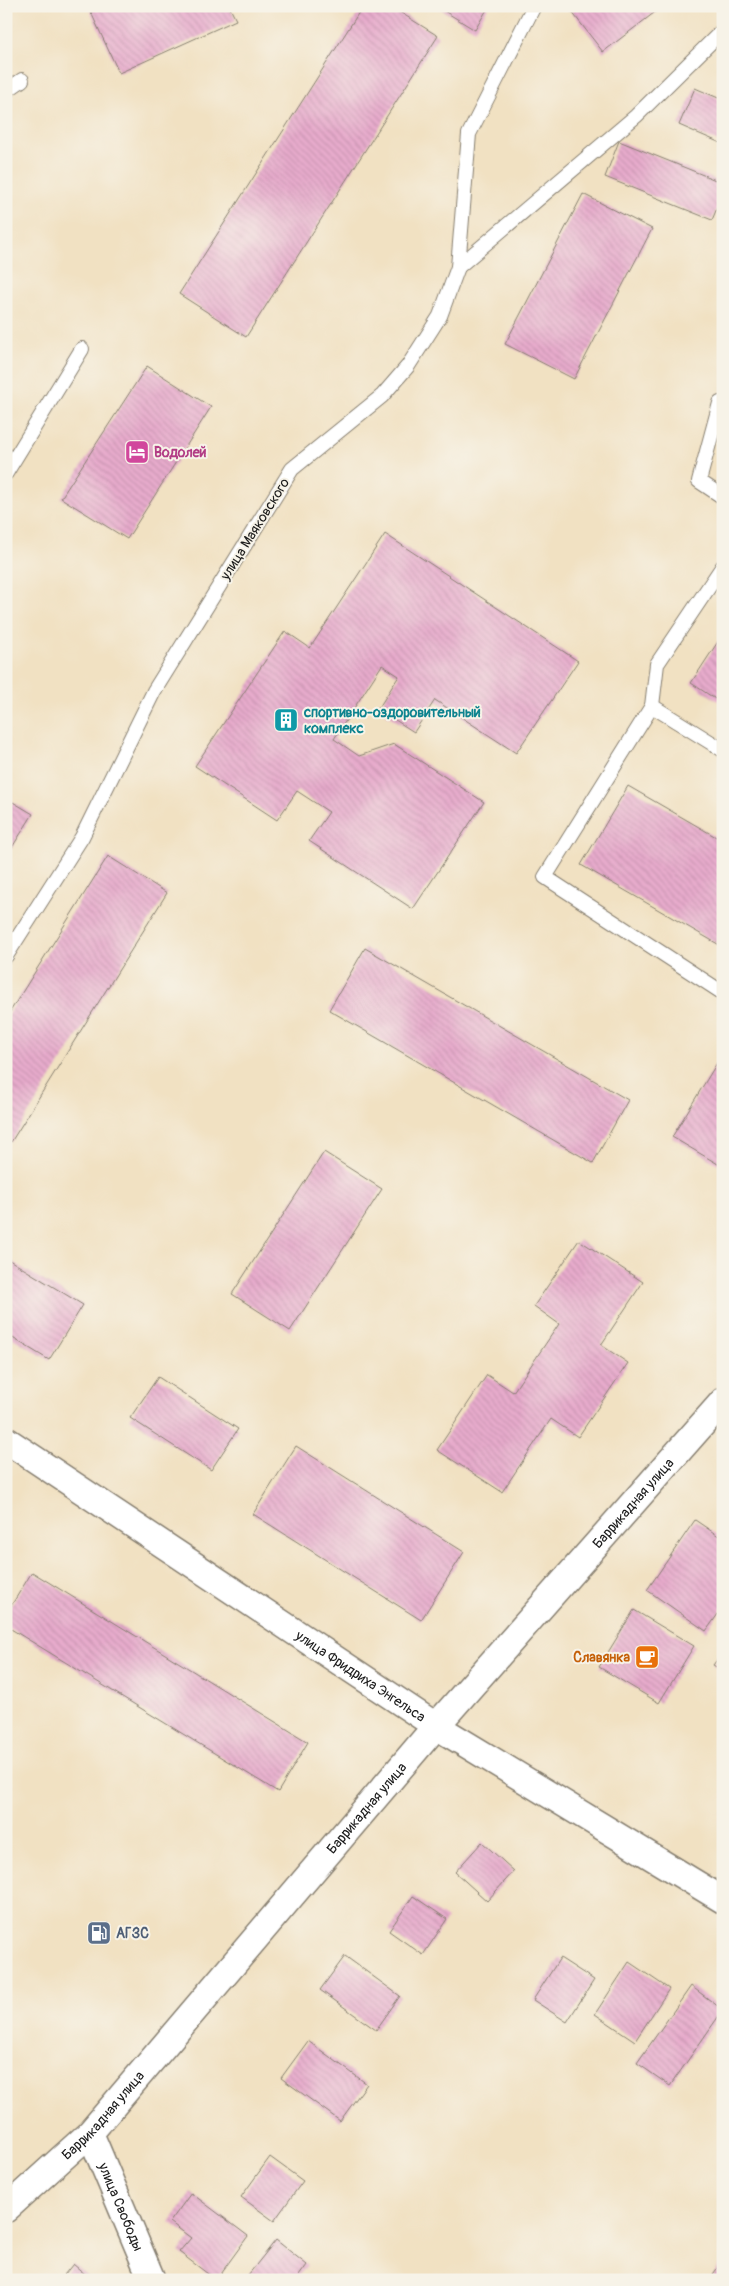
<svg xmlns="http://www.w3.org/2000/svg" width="729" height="2286" font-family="Pangolin,sans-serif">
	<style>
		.building { fill: url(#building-back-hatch) }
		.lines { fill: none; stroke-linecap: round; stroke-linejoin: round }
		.service-casing { stroke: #867e6f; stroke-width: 16 }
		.minor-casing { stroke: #867e6f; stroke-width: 29 }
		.service { stroke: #fff; stroke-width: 14 }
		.minor { stroke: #fff; stroke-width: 26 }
		.labels { text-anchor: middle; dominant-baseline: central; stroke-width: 4; stroke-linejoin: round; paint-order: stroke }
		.hotel-label { font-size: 14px; font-weight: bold; fill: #b23c85; stroke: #f7f3e8; text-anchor: start }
		.street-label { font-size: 14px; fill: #1c1c1c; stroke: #f7f3e8 }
		.culture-label { font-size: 14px; font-weight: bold; fill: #0d838f; stroke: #f7f3e8; text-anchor: start }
		.food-label { font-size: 14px; font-weight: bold; fill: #c56008; stroke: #f7f3e8; text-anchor: end }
		.service-label { font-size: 14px; font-weight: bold; fill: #4e5e75; stroke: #f7f3e8; text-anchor: start }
	</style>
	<defs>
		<pattern id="building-back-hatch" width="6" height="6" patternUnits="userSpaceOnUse" patternTransform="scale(1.25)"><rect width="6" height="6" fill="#e7abcc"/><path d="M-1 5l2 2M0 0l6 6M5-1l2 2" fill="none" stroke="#c693af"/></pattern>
	</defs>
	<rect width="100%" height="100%" fill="#f7f3e8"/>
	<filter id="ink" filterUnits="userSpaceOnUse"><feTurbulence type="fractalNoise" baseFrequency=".02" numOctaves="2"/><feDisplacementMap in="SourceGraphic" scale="10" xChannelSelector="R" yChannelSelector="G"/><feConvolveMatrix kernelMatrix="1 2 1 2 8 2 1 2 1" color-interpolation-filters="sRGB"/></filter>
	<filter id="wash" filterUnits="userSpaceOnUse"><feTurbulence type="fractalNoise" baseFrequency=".0096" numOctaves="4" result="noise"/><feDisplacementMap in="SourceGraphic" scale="20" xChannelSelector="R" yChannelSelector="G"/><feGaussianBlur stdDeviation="1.12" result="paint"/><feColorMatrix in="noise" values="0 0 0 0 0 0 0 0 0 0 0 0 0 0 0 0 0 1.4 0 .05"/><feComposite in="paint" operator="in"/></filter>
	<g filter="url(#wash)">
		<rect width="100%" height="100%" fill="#f1e1c2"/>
		<g id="blocks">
			<g class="building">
				<path d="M88,6H229L236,20L119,73Z"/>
				<path d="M363,6H390L438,36L246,337L179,294Z"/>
				<path d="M436,6H489L475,30Z"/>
				<path d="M570,6H663L603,52L568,7Z"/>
				<path d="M695,88L723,100V144L679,125Z"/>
				<path d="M619,141L723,183V194L712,220L605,177Z"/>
				<path d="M583,194L652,229L574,379L505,344Z"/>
				<path d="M147,366L211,407L127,539L61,498Z"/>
				<path d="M385,534L578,661L516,753L435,700L414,732L378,709L399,676L382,665L334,739L359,756L394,744L484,802L413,909L309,841L329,812L297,791L277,820L195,766L285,631L310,648Z"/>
				<path d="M723,634V704L691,683Z"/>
				<path d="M628,786L723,841V947L581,865Z"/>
				<path d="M6,798L33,814L6,857Z"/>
				<path d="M108,856L167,893L11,1142L6,1139V1018Z"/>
				<path d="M365,948L628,1100L593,1163L329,1010Z"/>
				<path d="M723,1053V1167L672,1137Z"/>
				<path d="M324,1152L382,1189L290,1331L232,1294Z"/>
				<path d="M579,1240L643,1282L601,1345L628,1363L578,1437L551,1419L502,1492L437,1450L487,1375L513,1392L559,1324L534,1306Z"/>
				<path d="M6,1258L83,1305L49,1360L6,1334Z"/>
				<path d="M158,1377L238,1429L211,1470L130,1418Z"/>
				<path d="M296,1446L464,1552L421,1620L253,1514Z"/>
				<path d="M695,1520L723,1539V1607L706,1631L647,1590Z"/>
				<path d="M32,1572L308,1742L278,1792L6,1626V1614Z"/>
				<path d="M634,1610L694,1646L659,1703L599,1667Z"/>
				<path d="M723,1652V1671L713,1665Z"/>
				<path d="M482,1842L514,1871L487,1901L455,1872Z"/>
				<path d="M413,1896L447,1919L423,1955L389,1931Z"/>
				<path d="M345,1956L400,1996L376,2030L320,1990Z"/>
				<path d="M560,1958L594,1980L567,2022L533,2000Z"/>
				<path d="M629,1962L669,1989L635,2041L595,2014Z"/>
				<path d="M691,1986L723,2010L670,2086L637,2063Z"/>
				<path d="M308,2041L367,2084L340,2121L281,2078Z"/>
				<path d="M270,2157L303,2181L274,2221L241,2197Z"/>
				<path d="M191,2193L248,2236L216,2280L179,2252L191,2238L170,2222Z"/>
				<path d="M276,2240L307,2265L296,2280H244Z"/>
				<path d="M723,2260V2280H709Z"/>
				<path d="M73,2264L92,2280H60Z"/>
			</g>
		</g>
	</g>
	<g filter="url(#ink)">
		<use href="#blocks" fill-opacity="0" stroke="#867e6f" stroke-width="1"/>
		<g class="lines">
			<defs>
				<g id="service">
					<path d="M6,91L22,80"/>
					<path d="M458,267L636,116L723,30"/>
					<path d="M720,403L699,481L723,497"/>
					<path d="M6,473L82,349"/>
					<path d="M652,706L657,664L723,566"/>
					<path d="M723,750L652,706L545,877L723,993"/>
					<path d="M6,956L82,837L154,691L292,469L382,396L408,366L440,316L458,267L469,134L534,6"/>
				</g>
				<g id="minor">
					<path id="s1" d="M6,1440L436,1726L723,1900"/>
					<path id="s2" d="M90,2133L152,2280"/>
					<path id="s3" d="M6,2209L90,2133L436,1726L723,1401"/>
				</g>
			</defs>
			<use href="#service" class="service-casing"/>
			<use href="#minor" class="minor-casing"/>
			<use href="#service" class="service"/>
			<use href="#minor" class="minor"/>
		</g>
	</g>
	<defs>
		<symbol id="hotel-square" viewBox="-11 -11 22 22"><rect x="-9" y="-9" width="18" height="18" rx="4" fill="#d1479c" stroke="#f7f3e8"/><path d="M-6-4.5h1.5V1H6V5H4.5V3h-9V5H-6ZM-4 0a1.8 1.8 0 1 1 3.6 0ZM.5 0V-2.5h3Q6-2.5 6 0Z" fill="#fff"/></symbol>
		<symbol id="building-square" viewBox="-11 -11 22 22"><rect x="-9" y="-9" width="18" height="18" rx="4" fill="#0f9aa8" stroke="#f7f3e8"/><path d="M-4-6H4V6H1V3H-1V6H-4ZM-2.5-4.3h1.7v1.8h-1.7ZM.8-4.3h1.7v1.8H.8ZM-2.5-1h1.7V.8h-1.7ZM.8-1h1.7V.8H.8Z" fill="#fff"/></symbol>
		<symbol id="cafe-square" viewBox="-11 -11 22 22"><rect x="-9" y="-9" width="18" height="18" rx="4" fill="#e8710a" stroke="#f7f3e8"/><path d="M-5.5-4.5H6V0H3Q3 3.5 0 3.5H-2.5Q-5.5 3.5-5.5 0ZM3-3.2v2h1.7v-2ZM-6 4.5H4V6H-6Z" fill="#fff"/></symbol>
		<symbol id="fuel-square" viewBox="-11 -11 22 22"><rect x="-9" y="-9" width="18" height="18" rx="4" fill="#5c6f8a" stroke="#f7f3e8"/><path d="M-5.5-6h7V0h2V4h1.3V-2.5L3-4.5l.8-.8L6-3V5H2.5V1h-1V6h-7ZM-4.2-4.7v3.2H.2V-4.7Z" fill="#fff"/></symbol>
	</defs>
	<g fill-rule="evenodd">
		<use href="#hotel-square" x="123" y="438" width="28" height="28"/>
		<use href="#building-square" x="272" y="706" width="28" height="28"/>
		<use href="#cafe-square" x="633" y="1643" width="28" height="28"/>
		<use href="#fuel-square" x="85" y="1919" width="28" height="28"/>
	</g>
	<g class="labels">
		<g class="hotel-label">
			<text x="154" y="452">Водолей</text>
		</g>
		<g class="street-label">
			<text transform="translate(255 529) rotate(-58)">улица Маяковского</text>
			<text stroke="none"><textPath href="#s3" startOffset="945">Баррикадная улица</textPath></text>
			<text stroke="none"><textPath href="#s1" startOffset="426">улица Фридриха Энгельса</textPath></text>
			<text stroke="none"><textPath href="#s3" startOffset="540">Баррикадная улица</textPath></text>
			<text stroke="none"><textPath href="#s3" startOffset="135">Баррикадная улица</textPath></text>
			<text stroke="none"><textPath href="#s2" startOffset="80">улица Свободы</textPath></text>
		</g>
		<g class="culture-label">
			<text x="304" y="712">спортивно-оздоровительный<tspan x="304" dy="16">комплекс</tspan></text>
		</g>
		<g class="food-label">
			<text x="630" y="1657">Славянка</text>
		</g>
		<g class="service-label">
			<text x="116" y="1933">АГЗС</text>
		</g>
	</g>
	<rect width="729" height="2286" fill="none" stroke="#f7f3e8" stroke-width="25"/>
</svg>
